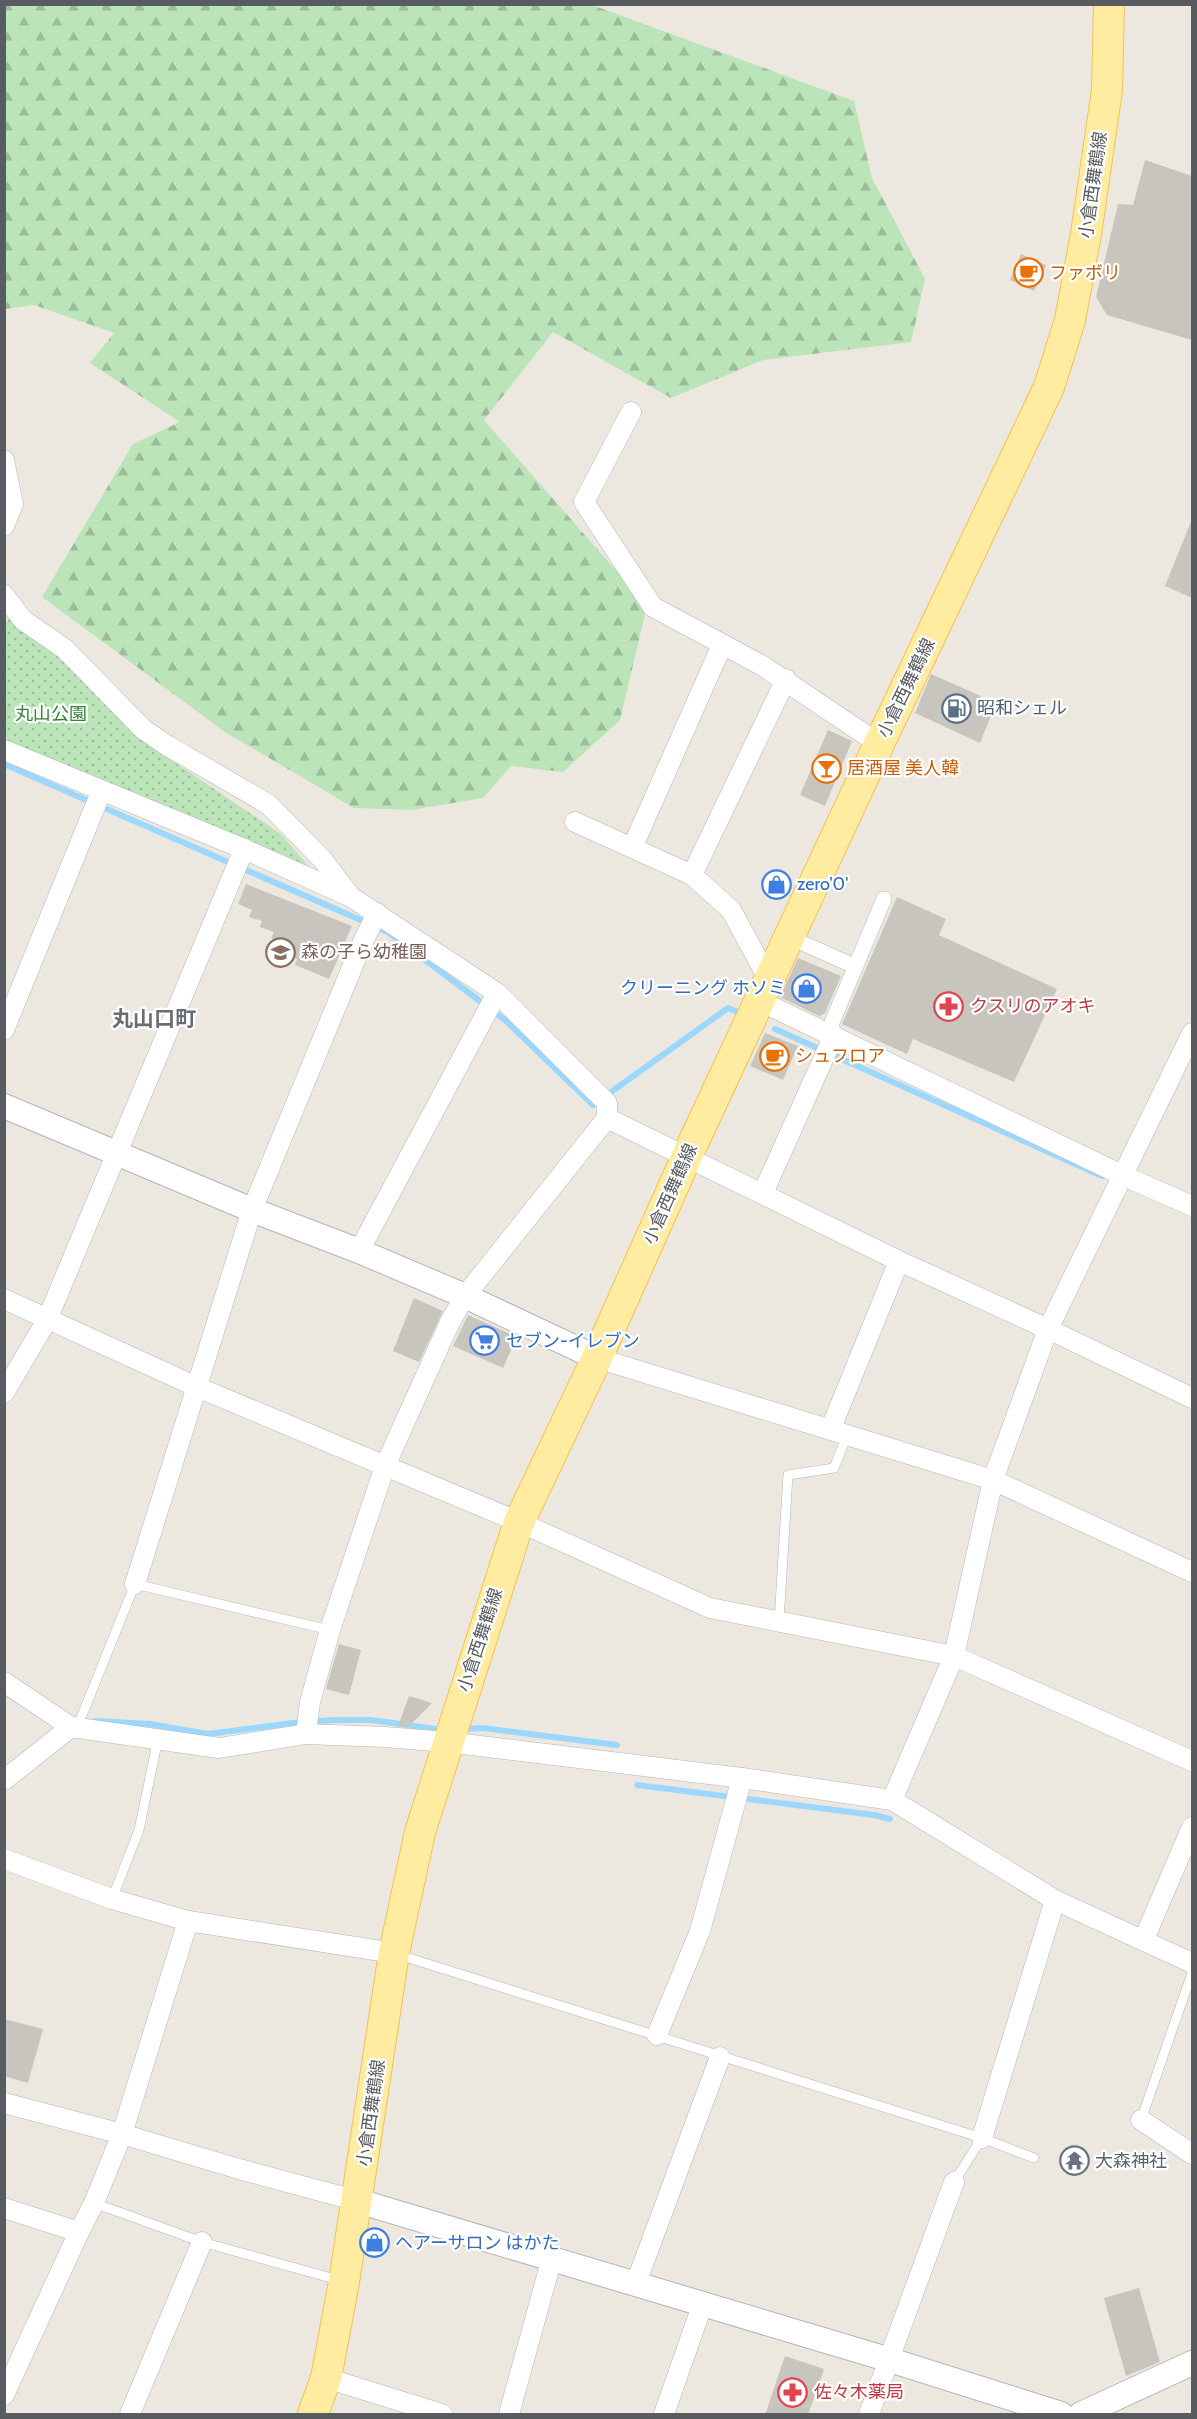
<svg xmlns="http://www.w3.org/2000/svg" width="1197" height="2419" font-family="Cabin,'Noto Sans JP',sans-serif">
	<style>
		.forest { fill: url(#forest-firs) }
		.park { fill: url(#park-dots) }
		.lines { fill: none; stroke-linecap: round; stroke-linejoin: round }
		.stream { stroke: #9bd7ff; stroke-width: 6 }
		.building { fill: #c8c5be }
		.service-casing { stroke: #b2b6ba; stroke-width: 10 }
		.pedestrian-casing { stroke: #b2b6ba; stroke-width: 16 }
		.minor-casing { stroke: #b2b6ba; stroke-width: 21 }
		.tertiary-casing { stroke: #b2b6ba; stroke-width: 26 }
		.primary-casing { stroke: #f5c04e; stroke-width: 32 }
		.service { stroke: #fff; stroke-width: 9 }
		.pedestrian { stroke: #fff; stroke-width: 15 }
		.minor { stroke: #fff; stroke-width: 20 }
		.tertiary { stroke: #fff; stroke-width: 24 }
		.primary { stroke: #ffeca0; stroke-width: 30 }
		.labels { text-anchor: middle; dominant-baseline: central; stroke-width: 4.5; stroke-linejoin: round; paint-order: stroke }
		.street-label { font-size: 18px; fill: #585c61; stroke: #fff }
		.food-label { font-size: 18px; fill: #c56008; stroke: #fff; text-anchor: start }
		.service-label { font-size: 18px; fill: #4e5e75; stroke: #fff; text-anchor: start }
		.park-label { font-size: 18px; fill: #328533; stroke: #fff }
		.shop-label { font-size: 18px; fill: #366cbe; stroke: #fff; text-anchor: start }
		.education-label { font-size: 18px; fill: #785e54; stroke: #fff; text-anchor: start }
		.health-label { font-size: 18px; fill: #be3a42; stroke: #fff; text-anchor: start }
		.worship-label { font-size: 18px; fill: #5b616d; stroke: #fff; text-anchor: start }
		.quarter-label { font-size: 21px; font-weight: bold; fill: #696e73; stroke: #fff }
	</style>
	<defs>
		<pattern id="forest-firs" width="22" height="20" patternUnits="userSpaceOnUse" patternTransform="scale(1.5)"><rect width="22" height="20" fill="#bbe5b9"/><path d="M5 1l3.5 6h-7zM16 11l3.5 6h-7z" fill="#9bbd9a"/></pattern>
		<pattern id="park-dots" width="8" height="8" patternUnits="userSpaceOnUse" patternTransform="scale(1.5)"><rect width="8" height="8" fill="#bbe5b9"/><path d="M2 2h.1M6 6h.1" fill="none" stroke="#9bbd9a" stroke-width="1.8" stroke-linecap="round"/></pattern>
	</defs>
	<rect width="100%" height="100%" fill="#ece8df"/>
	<path class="forest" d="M4,5H592L854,101L872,178L925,279L911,342L763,360L671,398L553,332L484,420L647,606L620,720L563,772L511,766L483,798L411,810L354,808L225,732L42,597L133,444L180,422L90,363L114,333L34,305L5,309Z"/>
	<path class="park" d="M9,618L62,658L137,737L281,834L315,874L5,744L4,627Z"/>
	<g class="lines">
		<g class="stream">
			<path d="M4,764L388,932L505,1020L593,1105L728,1008L744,1015"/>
			<path d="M775,1029L1102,1176"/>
			<path d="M96,1721L150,1724L208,1734L293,1723L334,1720H371L443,1730"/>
			<path d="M462,1729L483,1728L617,1745"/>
			<path d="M637,1785L874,1815L890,1819"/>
		</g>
	</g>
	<g class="building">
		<path d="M1145,160L1192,176V340L1107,315L1096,297L1118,204L1133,205Z"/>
		<path d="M1021,254L1046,265L1034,291L1010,280Z"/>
		<path d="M1192,519V598L1165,586Z"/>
		<path d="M931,674L981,696L975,710L991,716L980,743L915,713Z"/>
		<path d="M828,730L852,741L825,806L800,795Z"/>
		<path d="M246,884L352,926L329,979L295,965L297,959L281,952L284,944L271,938L274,932L260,927L262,921L249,917L252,910L238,904Z"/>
		<path d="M897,897L946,919L939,935L1057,989L1014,1082L913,1039L907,1054L842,1024Z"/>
		<path d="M798,958L841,976L824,1015L822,1014L821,1017L780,997Z"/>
		<path d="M765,1033L798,1046L783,1080L750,1066Z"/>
		<path d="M414,1298L443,1311L419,1362L393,1351Z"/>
		<path d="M468,1315L517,1337L503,1368L453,1346Z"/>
		<path d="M339,1644L361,1650L349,1695L326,1689Z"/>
		<path d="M409,1696L432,1703L408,1727L398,1726Z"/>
		<path d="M4,2019L43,2029L28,2083L4,2076Z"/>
		<path d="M1139,2288L1160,2362L1126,2376L1104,2298Z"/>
		<path d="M785,2356L824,2369L808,2415H765Z"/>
	</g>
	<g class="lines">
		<defs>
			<g id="service">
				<path d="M779,1621L788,1475L834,1468L848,1433"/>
				<path d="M72,1726L79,1722L83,1713L135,1584L330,1630"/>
				<path d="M112,1899L139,1830L158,1739"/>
				<path d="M396,1954L982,2138L1034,2158"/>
				<path d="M1141,2120L1192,1973"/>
				<path d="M954,2182L982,2138"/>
				<path d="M94,2203L202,2242L342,2281"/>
			</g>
			<g id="pedestrian">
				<path d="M789,937L854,966"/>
				<path d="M828,1032L884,899"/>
			</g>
			<g id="minor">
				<path d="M631,412L584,502L653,607L763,666L879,744"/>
				<path d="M4,460L13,504L4,526"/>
				<path d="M4,595L23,620L65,649L143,729L168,746L268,804L322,859L351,897L497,993L607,1103V1118L899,1261L1048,1329L1192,1398"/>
				<path d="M4,750L244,849L347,895"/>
				<path d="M575,822L692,875L731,910L769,980"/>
				<path d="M633,846L722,645"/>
				<path d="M692,875L786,679"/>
				<path d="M760,1001L1124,1176L1192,1206"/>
				<path d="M4,1030L101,792"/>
				<path d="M763,1193L834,1035"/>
				<path d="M359,1251L497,993"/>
				<path d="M4,1299L197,1387L519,1522L710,1608L954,1656L1192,1761"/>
				<path d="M597,1358L993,1480L1192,1572"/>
				<path d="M4,1393L47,1320L244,849"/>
				<path d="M831,1428L899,1261"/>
				<path d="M135,1584L252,1210L361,946L377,913"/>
				<path d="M4,1682L71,1727L219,1748L306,1734L385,1737L447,1742L742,1778L892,1800L1055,1900L1192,1963"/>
				<path d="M306,1734L310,1702L330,1630L385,1466L450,1322L465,1296L607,1118"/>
				<path d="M4,1780L71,1727"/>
				<path d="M892,1800L954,1656L993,1480L1048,1329L1192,1033"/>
				<path d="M4,1859L112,1899L188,1921L394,1953"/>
				<path d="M1144,1939L1192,1827"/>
				<path d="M657,2035L700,1931L742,1778"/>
				<path d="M4,2103L122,2134L239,2169L358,2201"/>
				<path d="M1141,2120L1192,2154"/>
				<path d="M982,2138L1055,1900"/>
				<path d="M4,2208L79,2232"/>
				<path d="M636,2283L720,2057"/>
				<path d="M326,2378L442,2414"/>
				<path d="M4,2395L79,2232L94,2203L122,2134L188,1921"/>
				<path d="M130,2414L202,2242"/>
				<path d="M509,2414L552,2258"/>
				<path d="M664,2414L703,2303"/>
				<path d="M869,2414L954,2182"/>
			</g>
			<g id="tertiary">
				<path d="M4,1106L252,1210L359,1251L465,1296L597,1358"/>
				<path d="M358,2201L890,2360L1061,2414"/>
				<path d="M1081,2414L1192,2363"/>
			</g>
			<path id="primary" d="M313,2414L326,2378L344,2282L394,1953L420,1832L519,1522L597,1358L687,1156L879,744L1049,387L1070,320L1086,234L1107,90L1109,4"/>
		</defs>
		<use href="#service" class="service-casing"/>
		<use href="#pedestrian" class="pedestrian-casing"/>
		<use href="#minor" class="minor-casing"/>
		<use href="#tertiary" class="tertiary-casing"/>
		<use href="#primary" class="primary-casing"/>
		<use href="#service" class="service"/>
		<use href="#pedestrian" class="pedestrian"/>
		<use href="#minor" class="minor"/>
		<use href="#tertiary" class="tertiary"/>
		<use href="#primary" class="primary"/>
	</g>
	<defs>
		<symbol id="cafe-ring" viewBox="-11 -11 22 22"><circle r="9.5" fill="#fff" stroke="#e8710a" stroke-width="1.5"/><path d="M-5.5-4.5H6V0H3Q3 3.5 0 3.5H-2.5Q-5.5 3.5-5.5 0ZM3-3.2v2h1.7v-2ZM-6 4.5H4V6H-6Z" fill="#e8710a"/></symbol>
		<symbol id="fuel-ring" viewBox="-11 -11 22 22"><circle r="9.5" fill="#fff" stroke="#5c6f8a" stroke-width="1.5"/><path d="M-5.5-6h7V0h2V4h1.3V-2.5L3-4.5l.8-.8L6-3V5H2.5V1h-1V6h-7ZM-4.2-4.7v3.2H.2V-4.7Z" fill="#5c6f8a"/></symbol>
		<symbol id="bar-ring" viewBox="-11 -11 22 22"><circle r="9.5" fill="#fff" stroke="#e8710a" stroke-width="1.5"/><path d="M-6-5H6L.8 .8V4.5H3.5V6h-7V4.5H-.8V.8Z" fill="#e8710a"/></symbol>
		<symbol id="shop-ring" viewBox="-11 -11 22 22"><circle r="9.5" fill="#fff" stroke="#3f7fe0" stroke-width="1.5"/><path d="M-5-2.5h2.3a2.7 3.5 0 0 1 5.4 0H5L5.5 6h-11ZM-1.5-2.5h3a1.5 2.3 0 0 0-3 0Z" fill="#3f7fe0"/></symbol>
		<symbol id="school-ring" viewBox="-11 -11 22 22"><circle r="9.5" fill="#fff" stroke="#8d6e63" stroke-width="1.5"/><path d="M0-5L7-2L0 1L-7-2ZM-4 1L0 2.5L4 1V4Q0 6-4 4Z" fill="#8d6e63"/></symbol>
		<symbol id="pharmacy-ring" viewBox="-11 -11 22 22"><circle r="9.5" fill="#fff" stroke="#e0444e" stroke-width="1.5"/><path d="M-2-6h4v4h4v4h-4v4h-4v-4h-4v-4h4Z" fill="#e0444e"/></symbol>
		<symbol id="supermarket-ring" viewBox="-11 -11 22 22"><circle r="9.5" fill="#fff" stroke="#3f7fe0" stroke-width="1.5"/><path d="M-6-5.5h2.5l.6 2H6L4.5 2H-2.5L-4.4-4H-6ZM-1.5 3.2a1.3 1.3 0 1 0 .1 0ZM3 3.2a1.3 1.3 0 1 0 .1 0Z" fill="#3f7fe0"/></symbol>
		<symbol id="temple-ring" viewBox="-11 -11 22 22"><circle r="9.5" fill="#fff" stroke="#6b7280" stroke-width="1.5"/><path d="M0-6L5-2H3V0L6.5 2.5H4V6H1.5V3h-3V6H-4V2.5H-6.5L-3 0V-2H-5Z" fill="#6b7280"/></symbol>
	</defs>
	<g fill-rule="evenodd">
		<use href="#cafe-ring" x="1012" y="256" width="33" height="33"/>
		<use href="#fuel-ring" x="940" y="692" width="33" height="33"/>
		<use href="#bar-ring" x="810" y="752" width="33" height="33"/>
		<use href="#shop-ring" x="760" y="868" width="33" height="33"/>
		<use href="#school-ring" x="264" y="936" width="33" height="33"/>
		<use href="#shop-ring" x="790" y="972" width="33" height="33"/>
		<use href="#pharmacy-ring" x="932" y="990" width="33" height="33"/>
		<use href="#cafe-ring" x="758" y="1040" width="33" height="33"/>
		<use href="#supermarket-ring" x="468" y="1324" width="33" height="33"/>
		<use href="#temple-ring" x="1058" y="2144" width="33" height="33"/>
		<use href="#shop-ring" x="358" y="2226" width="33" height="33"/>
		<use href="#pharmacy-ring" x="776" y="2376" width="33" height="33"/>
	</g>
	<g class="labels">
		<g class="street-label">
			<text transform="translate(1093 185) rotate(-82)">小倉西舞鶴線</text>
			<text transform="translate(906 688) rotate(-64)">小倉西舞鶴線</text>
			<text transform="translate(670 1194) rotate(-66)">小倉西舞鶴線</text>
			<text transform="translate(480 1640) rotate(-72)">小倉西舞鶴線</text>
			<text transform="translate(371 2113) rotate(-82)">小倉西舞鶴線</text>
		</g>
		<g class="food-label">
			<text x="1049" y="273">ファボリ</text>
			<text x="847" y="768">居酒屋 美人韓</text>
			<text x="795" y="1056">シュフロア</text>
		</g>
		<g class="service-label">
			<text x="977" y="708">昭和シェル</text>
		</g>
		<g class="park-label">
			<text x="51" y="714">丸山公園</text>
		</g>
		<g class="shop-label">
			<text x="797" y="884">zero'0'</text>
			<text x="786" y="988" text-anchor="end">クリーニング ホソミ</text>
			<text x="506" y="1341">セブン-イレブン</text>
			<text x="395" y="2243">ヘアーサロン はかた</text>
		</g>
		<g class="education-label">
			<text x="301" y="952">森の子ら幼稚園</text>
		</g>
		<g class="health-label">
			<text x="970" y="1006">クスリのアオキ</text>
			<text x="814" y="2392">佐々木薬局</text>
		</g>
		<g class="worship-label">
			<text x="1095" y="2161">大森神社</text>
		</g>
		<g class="quarter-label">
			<text x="154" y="1018">丸山口町</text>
		</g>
	</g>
	<rect width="1197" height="2419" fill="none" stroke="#585c61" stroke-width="12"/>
</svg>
